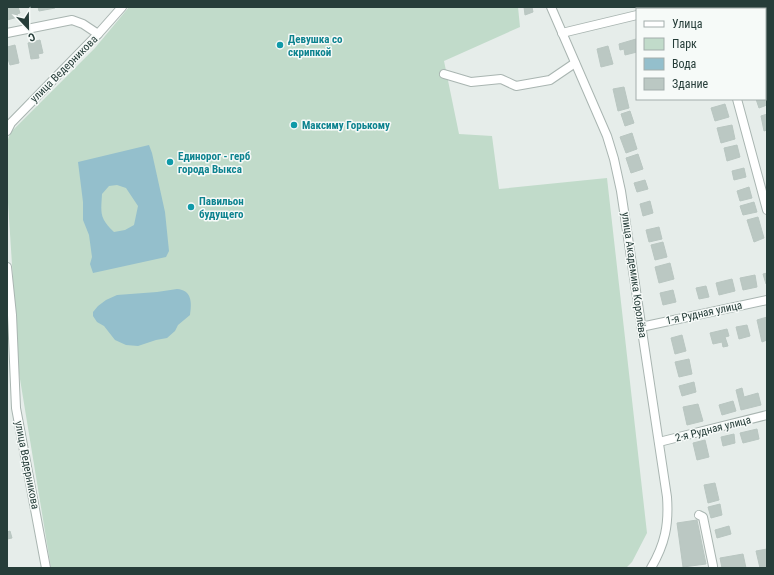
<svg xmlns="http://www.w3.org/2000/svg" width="774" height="575" font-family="'Roboto Condensed',sans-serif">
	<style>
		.green { fill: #c1dbca }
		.water { fill: #94bfcc; fill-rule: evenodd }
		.building { fill: #bbc8c3; stroke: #b9c6c1 }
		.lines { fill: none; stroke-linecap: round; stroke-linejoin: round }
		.minor-casing { stroke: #a9b5b1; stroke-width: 10 }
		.minor { stroke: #fff; stroke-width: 8 }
		.culture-dot { fill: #0f9aa8; stroke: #f6faf8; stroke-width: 1.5 }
		.labels { text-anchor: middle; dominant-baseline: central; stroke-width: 3; stroke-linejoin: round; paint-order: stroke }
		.culture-label { font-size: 11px; font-weight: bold; fill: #0d838f; stroke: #f6faf8; text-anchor: start }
		.street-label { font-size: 11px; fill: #263d39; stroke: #f6faf8 }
	</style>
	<rect width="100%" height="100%" fill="#e6edea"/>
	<path class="green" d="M129,7H518L520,27L444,61L459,134L492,136L499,189L607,178L647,533L632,562L626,568H51L19,373L7,187V143L10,133L95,48Z"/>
	<g class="water">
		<path d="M149,145L152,153L165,212L169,251L166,257L93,273L90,264L92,257L89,235L83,220V202L78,162ZM117,185L126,188L138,206L134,225L125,230L114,232C99,218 101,213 102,194L109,186Z"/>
		<path d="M177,289C192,290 192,303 190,315L178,325L175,331L167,338L156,340L138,346L126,345L115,340L104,326L97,322L93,316V312L98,306L106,300L117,295L157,292Z"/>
	</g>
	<g class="building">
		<path d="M11,7H18L20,13L17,14L18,17L7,20V8Z"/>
		<path d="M38,7H55V8L39,11Z"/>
		<path d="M524,7H532L533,12L525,15Z"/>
		<path d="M767,7V19L765,20V9H761Z"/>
		<path d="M636,39L637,52L625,55L624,49L620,50L619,44Z"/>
		<path d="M40,40L43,53L38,54L39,58L31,59L28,43Z"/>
		<path d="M15,45L19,63L10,65L8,59L7,60V47Z"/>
		<path d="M608,46L613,64L601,67L597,49Z"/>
		<path d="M624,87L629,108L618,111L613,89Z"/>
		<path d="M765,94H767V105L759,108L756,99H765Z"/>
		<path d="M725,104L729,117L715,121L711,108Z"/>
		<path d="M630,111L634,123L625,126L621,114Z"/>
		<path d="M767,114V130L764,131L761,116Z"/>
		<path d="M732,125L735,139L721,143L717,128Z"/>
		<path d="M632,133L637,149L626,153L620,137Z"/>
		<path d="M737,145L740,157L727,161L724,148Z"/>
		<path d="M638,154L643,169L631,173L626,158Z"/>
		<path d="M744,168L746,177L734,180L732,171Z"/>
		<path d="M645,180L648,189L637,192L634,183Z"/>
		<path d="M749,187L752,198L740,201L737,191Z"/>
		<path d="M650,201L653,213L643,216L640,204Z"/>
		<path d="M754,202L757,212L743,215L740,206Z"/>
		<path d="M758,217L764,238L754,242L747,220Z"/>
		<path d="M659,227L662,239L649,242L646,230Z"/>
		<path d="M663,242L667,257L655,260L651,245Z"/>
		<path d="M670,263L674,279L659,283L655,267Z"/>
		<path d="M767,273V284H766L763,274Z"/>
		<path d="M755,275L757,287L743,290L740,278Z"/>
		<path d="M732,279L735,291L719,295L716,283Z"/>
		<path d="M706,286L709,297L699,299L696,288Z"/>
		<path d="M673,290L676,302L663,305L660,293Z"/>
		<path d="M767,317V340L762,342L757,320Z"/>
		<path d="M747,325L750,336L739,339L736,327Z"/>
		<path d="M727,329L729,336L725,337L728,346L723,347L722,342L713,344L710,333Z"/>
		<path d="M682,335L686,351L675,354L671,338Z"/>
		<path d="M689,359L692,374L679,377L675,362Z"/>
		<path d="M694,382L696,392L682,396L679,386Z"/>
		<path d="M742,388L744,397L758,393L761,405L741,410L736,390Z"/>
		<path d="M733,401L736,411L722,415L719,405Z"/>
		<path d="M698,404L703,421L687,425L683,407Z"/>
		<path d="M757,429L759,439L743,443L740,433Z"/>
		<path d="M734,434L735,443L723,446L721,437Z"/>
		<path d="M705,440L709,457L697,460L693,443Z"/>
		<path d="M715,483L719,500L708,503L704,485Z"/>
		<path d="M720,504L722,515L711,518L708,507Z"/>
		<path d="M697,520L706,564L683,567L677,523Z"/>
		<path d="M729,526L731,534L717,538L715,530Z"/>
		<path d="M10,531L12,538L7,539V532Z"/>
		<path d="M767,549V567L760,568L756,551Z"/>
		<path d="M743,554L746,568H722L720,558Z"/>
	</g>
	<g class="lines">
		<defs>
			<g id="minor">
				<path d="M551,7L607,136L614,159L621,191L667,497C669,525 665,544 651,568"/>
				<path d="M707,7L708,9"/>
				<path d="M660,9L668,7"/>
				<path d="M7,33L72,20L83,24L98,34"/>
				<path d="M562,33L637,15"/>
				<path d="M444,74L471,82L501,79L516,86L550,80L575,63"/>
				<path d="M737,99L767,210"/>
				<path d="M7,131L11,123L98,34L122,7"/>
				<path d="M7,267L12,315L16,408L46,568"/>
				<path d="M641,327L767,300"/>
				<path d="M659,442L767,415"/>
				<path d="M699,515L703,517L713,566"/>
			</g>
		</defs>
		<use href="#minor" class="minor-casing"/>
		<use href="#minor" class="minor"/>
	</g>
	<g class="culture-dot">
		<circle cx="280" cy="45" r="4"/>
		<circle cx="294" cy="125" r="4"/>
		<circle cx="170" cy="162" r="4"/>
		<circle cx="191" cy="207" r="4"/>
	</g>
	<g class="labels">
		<g class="culture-label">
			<text x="288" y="39">Девушка со<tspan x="288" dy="13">скрипкой</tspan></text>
			<text x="302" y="125">Максиму Горькому</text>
			<text x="178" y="156">Единорог - герб<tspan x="178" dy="13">города Выкса</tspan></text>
			<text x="199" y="201">Павильон<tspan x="199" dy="13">будущего</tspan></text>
		</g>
		<g class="street-label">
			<text transform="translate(64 69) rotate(-45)">улица Ведерникова</text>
			<text transform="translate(634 275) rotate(82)">улица Академика Королёва</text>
			<text transform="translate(704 313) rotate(-12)">1-я Рудная улица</text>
			<text transform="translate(713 429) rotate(-14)">2-я Рудная улица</text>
			<text transform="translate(27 465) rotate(79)">улица Ведерникова</text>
		</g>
	</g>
	<rect width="774" height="575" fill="none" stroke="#263d39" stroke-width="16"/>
	<rect x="636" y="8" width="130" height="92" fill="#f6faf8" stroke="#a3aeac"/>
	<rect x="644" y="21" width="20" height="6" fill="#ffffff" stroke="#a3aeac"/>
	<text x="672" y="28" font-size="12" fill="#263d39">Улица</text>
	<rect x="644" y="38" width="20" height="12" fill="#c1dbca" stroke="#a3aeac"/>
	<text x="672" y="48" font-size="12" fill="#263d39">Парк</text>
	<rect x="644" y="58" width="20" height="12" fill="#94bfcc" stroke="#a3aeac"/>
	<text x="672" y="68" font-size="12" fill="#263d39">Вода</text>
	<rect x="644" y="78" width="20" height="12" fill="#bbc8c3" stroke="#a3aeac"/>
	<text x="672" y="88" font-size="12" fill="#263d39">Здание</text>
	<g transform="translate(28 28) rotate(158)" stroke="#f6faf8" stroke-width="3" paint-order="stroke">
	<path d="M0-3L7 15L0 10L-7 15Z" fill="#263d39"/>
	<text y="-6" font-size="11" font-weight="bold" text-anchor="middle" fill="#263d39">С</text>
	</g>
</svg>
